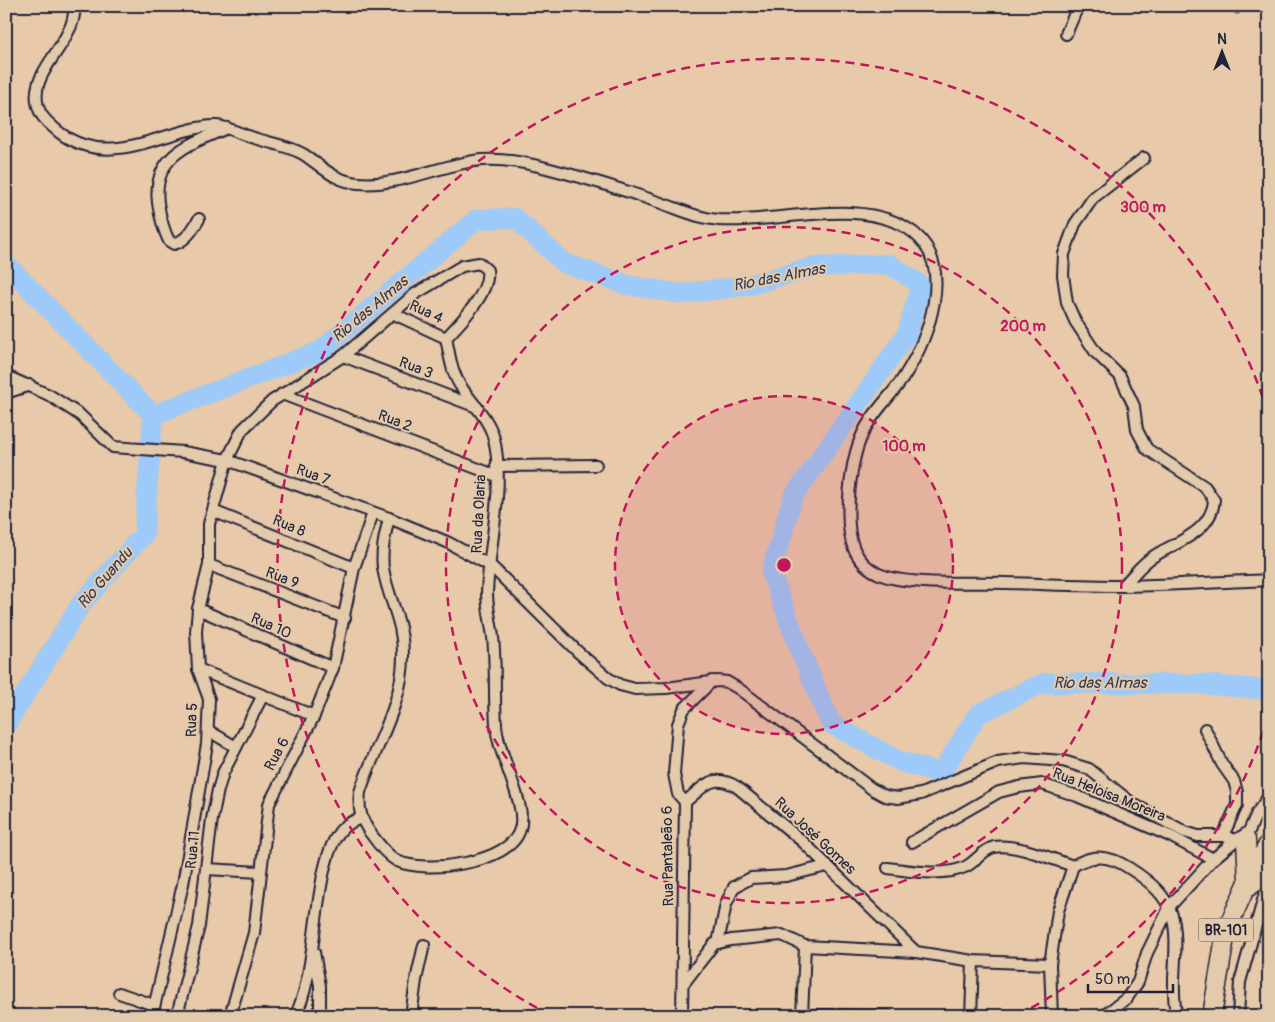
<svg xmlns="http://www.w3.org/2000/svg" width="1275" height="1022" font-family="Pangolin,sans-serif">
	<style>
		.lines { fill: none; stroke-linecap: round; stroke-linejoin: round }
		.river { stroke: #9dcaf8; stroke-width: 20 }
		.lane-casing { stroke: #22223b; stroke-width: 9 }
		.street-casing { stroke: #22223b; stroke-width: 14 }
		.highway-casing { stroke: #22223b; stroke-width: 21 }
		.lane { stroke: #e3caab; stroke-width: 5 }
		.street { stroke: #e3caab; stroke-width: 10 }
		.highway { stroke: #e3caab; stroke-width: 18 }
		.ring { fill: none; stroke: #c2185b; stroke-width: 2.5; stroke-dasharray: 9 6 }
		.labels { text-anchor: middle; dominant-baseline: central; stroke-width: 4; stroke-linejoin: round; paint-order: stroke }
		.shield { fill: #e3caab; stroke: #5c545d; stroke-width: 1 }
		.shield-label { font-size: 14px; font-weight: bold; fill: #22223b }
		.street-label { font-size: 15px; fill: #22223b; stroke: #e3caab }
		.water-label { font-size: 16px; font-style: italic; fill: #343b57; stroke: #e3caab }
		.centre { fill: #c2185b; stroke: #e3caab; stroke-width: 2.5 }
		.ring-label { font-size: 15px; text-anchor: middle; font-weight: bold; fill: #c2185b; stroke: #e3caab; stroke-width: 4; stroke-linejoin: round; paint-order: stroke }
	</style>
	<rect width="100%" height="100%" fill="#e8c9a9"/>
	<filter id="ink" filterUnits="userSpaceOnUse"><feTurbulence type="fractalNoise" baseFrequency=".02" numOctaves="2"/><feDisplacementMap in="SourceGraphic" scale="10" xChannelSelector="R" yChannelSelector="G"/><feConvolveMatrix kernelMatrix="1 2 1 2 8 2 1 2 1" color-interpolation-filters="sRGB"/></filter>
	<g filter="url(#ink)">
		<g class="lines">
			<g class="river">
				<path d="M6,264L153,415L320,351L477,219L515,218L564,263L627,285L681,294L749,285L814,267L889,264L921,285L907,334L793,497L771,573L801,653L831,724L901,762L941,773L978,714L1043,683L1201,684L1269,690"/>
				<path d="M6,725L81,604L144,534L153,415"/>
			</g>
			<defs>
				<path id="lane" d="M1236,6L1237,10"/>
				<g id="street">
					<path d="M75,6C74,16 73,24 68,32C56,59 25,82 41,114C46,122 53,127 60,133C100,162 139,144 181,132C193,129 204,125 217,126C228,127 240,134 251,137C268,143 287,145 303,154C322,166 333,181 358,183C400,187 441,164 482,160C506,158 532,164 554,170C589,179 624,190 658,202C679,209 697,218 719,220C779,224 864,194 914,233C955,266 929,337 905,375C893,395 873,411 863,433C850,460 843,522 854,549C859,560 868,569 879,574C905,586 975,582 1006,583C1045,584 1084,586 1124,586C1172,585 1220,582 1269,580"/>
					<path d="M1066,34L1078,6"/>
					<path d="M199,219C193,229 186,241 174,244L169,241C163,229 160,216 158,203C152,155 190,144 227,128"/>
					<path d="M394,314L446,338"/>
					<path d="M343,356L477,407"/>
					<path d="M6,376L49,395L80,415L113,447L183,452L227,460L389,518L447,542L491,566L578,652L608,678L620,685L635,689L666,688L718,681L727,682L739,689L872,789L885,796L898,798L921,794L998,762L1024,758L1063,761L1089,769L1133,804L1185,832L1198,836H1223L1236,840L1247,833"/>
					<path d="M6,393L30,385"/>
					<path d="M282,394L497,476"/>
					<path d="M496,466L596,465"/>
					<path d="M213,511L354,568"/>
					<path d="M209,565L345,618"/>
					<path d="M1123,586C1133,576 1142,563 1154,556C1176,542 1212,532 1214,500L1205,487L1147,449L1137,430L1134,406L1120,376L1096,353L1075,321L1067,303L1063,275L1064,254L1075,224L1093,198L1144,158"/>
					<path d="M198,609L333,668"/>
					<path d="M198,669L314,716"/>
					<path d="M1205,729L1222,764L1234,781L1237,792V805L1223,836"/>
					<path d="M209,731L236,747"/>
					<path d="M685,802C704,787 711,772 737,787L802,841L916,952"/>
					<path d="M1246,838L1257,813L1269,796"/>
					<path d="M912,842L999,792L1019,787L1042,784L1077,796L1170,836L1213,859"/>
					<path d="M888,868C912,871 943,877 965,867C976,862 982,850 994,847C1015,843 1052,859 1073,866C1093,854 1109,855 1129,868C1180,900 1177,923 1174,978C1174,991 1173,1003 1177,1016"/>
					<path d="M206,869L260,872"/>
					<path d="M718,943L726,904L734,887L751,878L786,876L827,866"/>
					<path d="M314,952L320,986V1016"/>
					<path d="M684,983L714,944L731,940L782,935L805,946L916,952L973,961L1050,964"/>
					<path d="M119,993L154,1005"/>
					<path d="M802,1015L888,1016"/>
					<path d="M152,1016L183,884L207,744L209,699L198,669L196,632L198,609L209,565V524L227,460L242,430L272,401L343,356L415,294L462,266L479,263L487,270C491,292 460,323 446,338C450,356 451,373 462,388C473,404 489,419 494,439C505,486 489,544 487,593C487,608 491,622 493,637C496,666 494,695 496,724C497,755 528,804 520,829C511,864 425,874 397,861C386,855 379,844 371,834C361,820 358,809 360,792C374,748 403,704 403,657C404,621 388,600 383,568C381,550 385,535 389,518"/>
					<path d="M177,1016L199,926L212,819L218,790L223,773L263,695"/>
					<path d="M230,1016L254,933L269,804L314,716L333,668L354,568L373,513"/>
					<path d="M295,1016C320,971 311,857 344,827C349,823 355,820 361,818"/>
					<path d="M411,1016L416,980L424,945"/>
					<path d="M682,1016L685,802L678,794L674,774L678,724L684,709L712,681"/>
					<path d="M802,1016L805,946"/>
					<path d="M971,1016L973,961"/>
					<path d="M1052,1016L1050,964L1058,911L1073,866"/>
					<path d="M1103,1016L1127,998L1138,982L1147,953L1170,906L1213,859L1236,840"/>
					<path d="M1238,1016L1240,982L1269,879"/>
				</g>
				<g id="highway">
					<path d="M1246,840L1248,882"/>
					<path d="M1247,888L1269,872"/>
					<path d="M1212,1016L1226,931L1248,882L1269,843"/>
				</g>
			</defs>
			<use href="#lane" class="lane-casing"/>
			<use href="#street" class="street-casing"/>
			<use href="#highway" class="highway-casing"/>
			<use href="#lane" class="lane"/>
			<use href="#street" class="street"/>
			<use href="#highway" class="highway"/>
		</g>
	</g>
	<circle cx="784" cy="565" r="169" fill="#c2185b" fill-opacity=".12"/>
	<g class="ring">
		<circle cx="784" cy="565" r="169"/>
		<circle cx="784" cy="565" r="338"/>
		<path d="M1268 717A507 507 0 0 1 1018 1015M550 1015A507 507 0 1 1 1268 413"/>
	</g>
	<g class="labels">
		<rect class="shield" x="1198.5" y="918.5" width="55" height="23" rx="4"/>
		<g class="shield-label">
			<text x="1226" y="930">BR-101</text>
		</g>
		<g class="street-label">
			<text transform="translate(426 312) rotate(25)">Rua 4</text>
			<text transform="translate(416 368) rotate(21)">Rua 3</text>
			<text transform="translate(395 421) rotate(21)">Rua 2</text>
			<text transform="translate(313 475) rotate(20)">Rua 7</text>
			<text transform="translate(479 514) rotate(-87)">Rua da Olaria</text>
			<text transform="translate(289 526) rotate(22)">Rua 8</text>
			<text transform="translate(282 578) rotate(21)">Rua 9</text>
			<text transform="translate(271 626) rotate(24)">Rua 10</text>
			<text transform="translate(192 720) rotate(-89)">Rua 5</text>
			<text transform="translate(277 754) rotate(-62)">Rua 6</text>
			<text transform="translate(1109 795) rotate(22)">Rua Heloisa Moreira</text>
			<text transform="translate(815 836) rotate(43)">Rua José Gomes</text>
			<text transform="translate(193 850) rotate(-84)">Rua 11</text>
			<text transform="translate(668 856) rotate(-91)">Rua Pantaleão 6</text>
		</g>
		<g class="water-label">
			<text transform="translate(779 277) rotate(-11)">Rio das Almas</text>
			<text transform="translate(370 309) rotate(-40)">Rio das Almas</text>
			<text transform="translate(105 578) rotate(-49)">Rio Guandu</text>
			<text x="1100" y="683">Rio das Almas</text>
		</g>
	</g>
	<circle cx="784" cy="565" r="8" class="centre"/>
	<g class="ring-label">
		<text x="1143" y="212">300 m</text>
		<text x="1023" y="331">200 m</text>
		<text x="904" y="451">100 m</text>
	</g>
	<rect width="1275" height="1022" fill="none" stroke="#e3caab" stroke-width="25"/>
	<rect x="12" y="12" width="1250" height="997" fill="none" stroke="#22223b" stroke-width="2" filter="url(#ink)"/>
	<g transform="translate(1222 52)" stroke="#e3caab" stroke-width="4" paint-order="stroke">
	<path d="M0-4L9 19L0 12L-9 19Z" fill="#22223b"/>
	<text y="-8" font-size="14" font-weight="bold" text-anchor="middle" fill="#22223b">N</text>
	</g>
	<path d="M1088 984v8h85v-8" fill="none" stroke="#22223b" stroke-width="2.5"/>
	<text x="1095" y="984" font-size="15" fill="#22223b" stroke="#e3caab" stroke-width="4" paint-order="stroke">50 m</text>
</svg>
